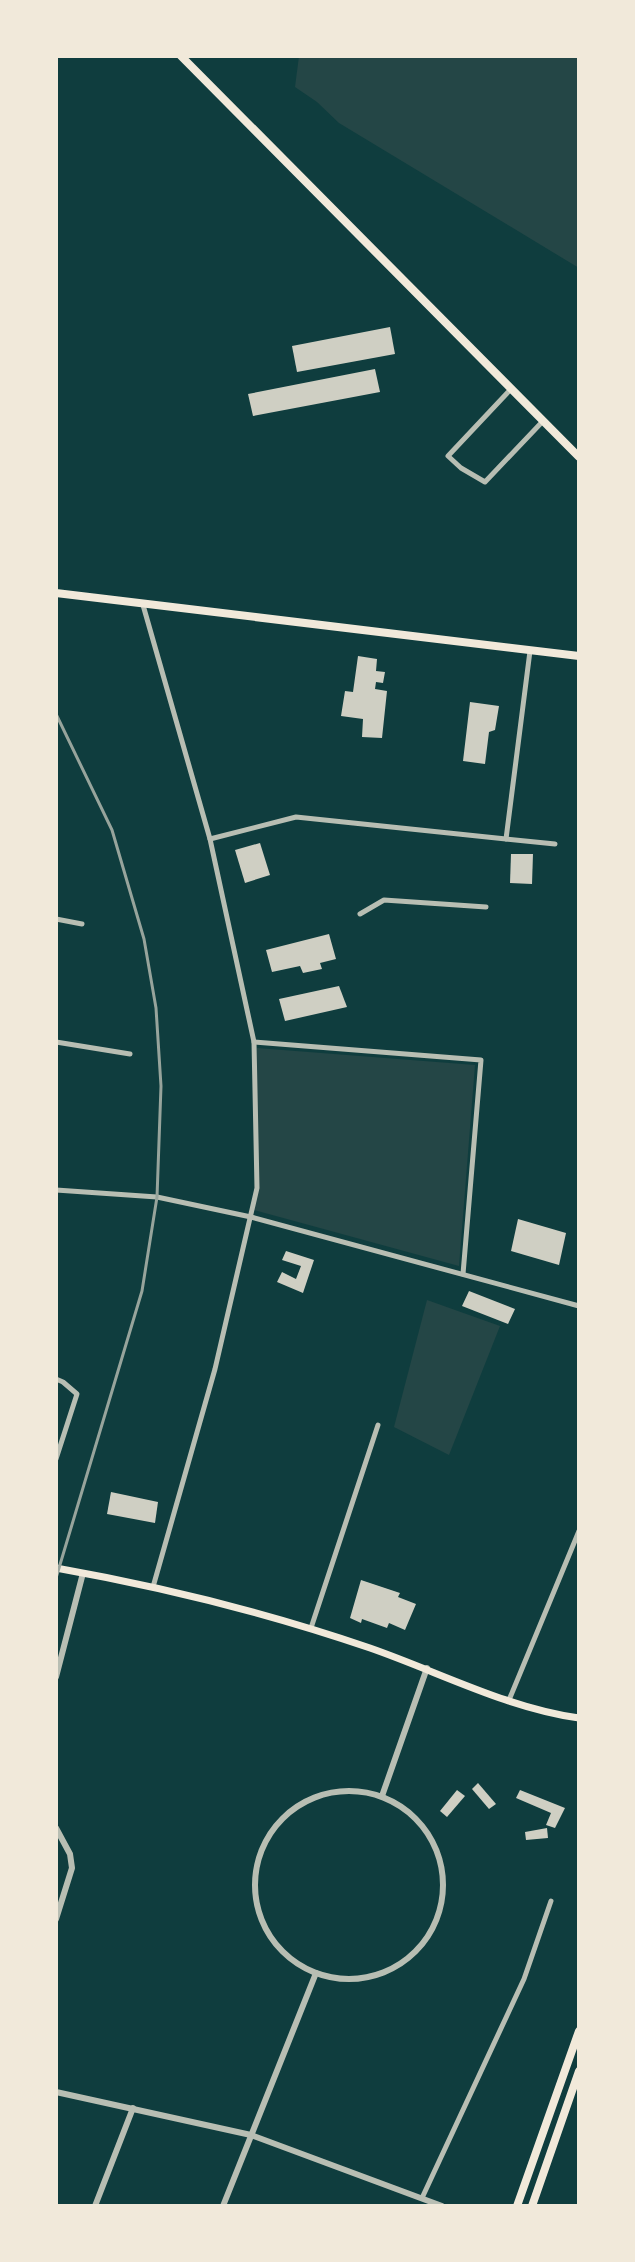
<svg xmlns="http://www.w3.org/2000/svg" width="635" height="2262" font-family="Overpass,sans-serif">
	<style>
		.green { fill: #244646 }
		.building { fill: #cfcfc3 }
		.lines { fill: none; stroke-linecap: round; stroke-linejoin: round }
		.minor { stroke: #b8beb3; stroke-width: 5 }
		.tertiary { stroke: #b8beb3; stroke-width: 6 }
		.secondary { stroke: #f1e9da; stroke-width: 7 }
		.trunk { stroke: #f1e9da; stroke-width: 8 }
		.rail { stroke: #97a49c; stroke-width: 3 }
	</style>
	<rect width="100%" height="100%" fill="#0f3d3e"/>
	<g class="green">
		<path d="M299,56H579V268L339,123L317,102L295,87Z"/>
		<path d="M257,1048L475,1065L459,1266L254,1210Z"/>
		<path d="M427,1300L500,1326L449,1455L394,1427Z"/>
	</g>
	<g class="building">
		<path d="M390,327L395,354L297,372L292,346Z"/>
		<path d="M375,369L380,392L253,416L248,394Z"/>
		<path d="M358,656L377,659L376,671L385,672L383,683L376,682L375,689L387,691L382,738L362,737L363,719L341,716L345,691L353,692Z"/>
		<path d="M470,702L499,706L495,730L489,732L485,764L463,761Z"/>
		<path d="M260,843L270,875L245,883L235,850Z"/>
		<path d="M511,854H533L532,884L510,883Z"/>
		<path d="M329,934L336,959L320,963L322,969L303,973L300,966L272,972L266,950Z"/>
		<path d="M339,986L347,1007L285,1021L279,999Z"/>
		<path d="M518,1219L566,1233L559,1265L511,1251Z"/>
		<path d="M286,1251L314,1260L303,1293L277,1282L282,1272L296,1279L301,1266L282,1260Z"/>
		<path d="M469,1291L515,1309L508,1324L462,1306Z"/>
		<path d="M111,1492L158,1502L155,1523L107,1514Z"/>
		<path d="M361,1580L400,1593L398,1597L416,1604L405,1630L389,1623L387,1628L362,1619L361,1623L350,1618Z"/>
		<path d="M478,1783L496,1804L489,1809L472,1789Z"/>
		<path d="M457,1790L465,1796L447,1817L440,1811Z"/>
		<path d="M520,1790L565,1808L555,1828L546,1825L551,1813L516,1798Z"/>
		<path d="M547,1828L548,1838L526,1840L525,1832Z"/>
	</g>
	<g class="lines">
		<g class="minor">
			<path d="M511,389L448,456L461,468L485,482L543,421"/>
			<path d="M143,605L210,839L254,1042L257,1188L215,1369L153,1587"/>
			<path d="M210,839L296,817L506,839L530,651"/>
			<path d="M506,839L555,844"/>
			<path d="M360,914L384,900L486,907"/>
			<path d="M56,919L82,924"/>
			<path d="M56,1042L130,1054"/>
			<path d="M254,1042L481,1060L463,1274"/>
			<path d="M56,1190L157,1197L251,1217L579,1306"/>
			<path d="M56,1379L63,1382L77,1394L56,1459"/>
			<path d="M311,1628L378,1425"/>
			<path d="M509,1700L579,1531"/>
			<path d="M422,2198L524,1979L551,1901"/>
		</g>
		<g class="tertiary">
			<path d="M56,1677L83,1573"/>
			<circle cx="349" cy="1885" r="94"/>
			<path d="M382,1796L427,1668"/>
			<path d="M56,1828L70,1854L72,1868L56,1919"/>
			<path d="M56,2092L251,2135L442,2206"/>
			<path d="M95,2206L133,2108"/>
			<path d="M223,2206L316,1973"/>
		</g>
		<path class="secondary" d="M56,1568C163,1587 268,1613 370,1648C439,1672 507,1708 579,1718"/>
		<g class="trunk">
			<path d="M181,56L579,457"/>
			<path d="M56,593L579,656"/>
			<path d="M517,2206L579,2031"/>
			<path d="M532,2206L579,2071"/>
		</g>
		<path class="rail" d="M56,714L112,830L144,939L156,1008L161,1086L157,1197L142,1291L56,1578"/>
	</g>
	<rect width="635" height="2262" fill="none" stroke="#f1e9da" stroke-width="116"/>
</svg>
